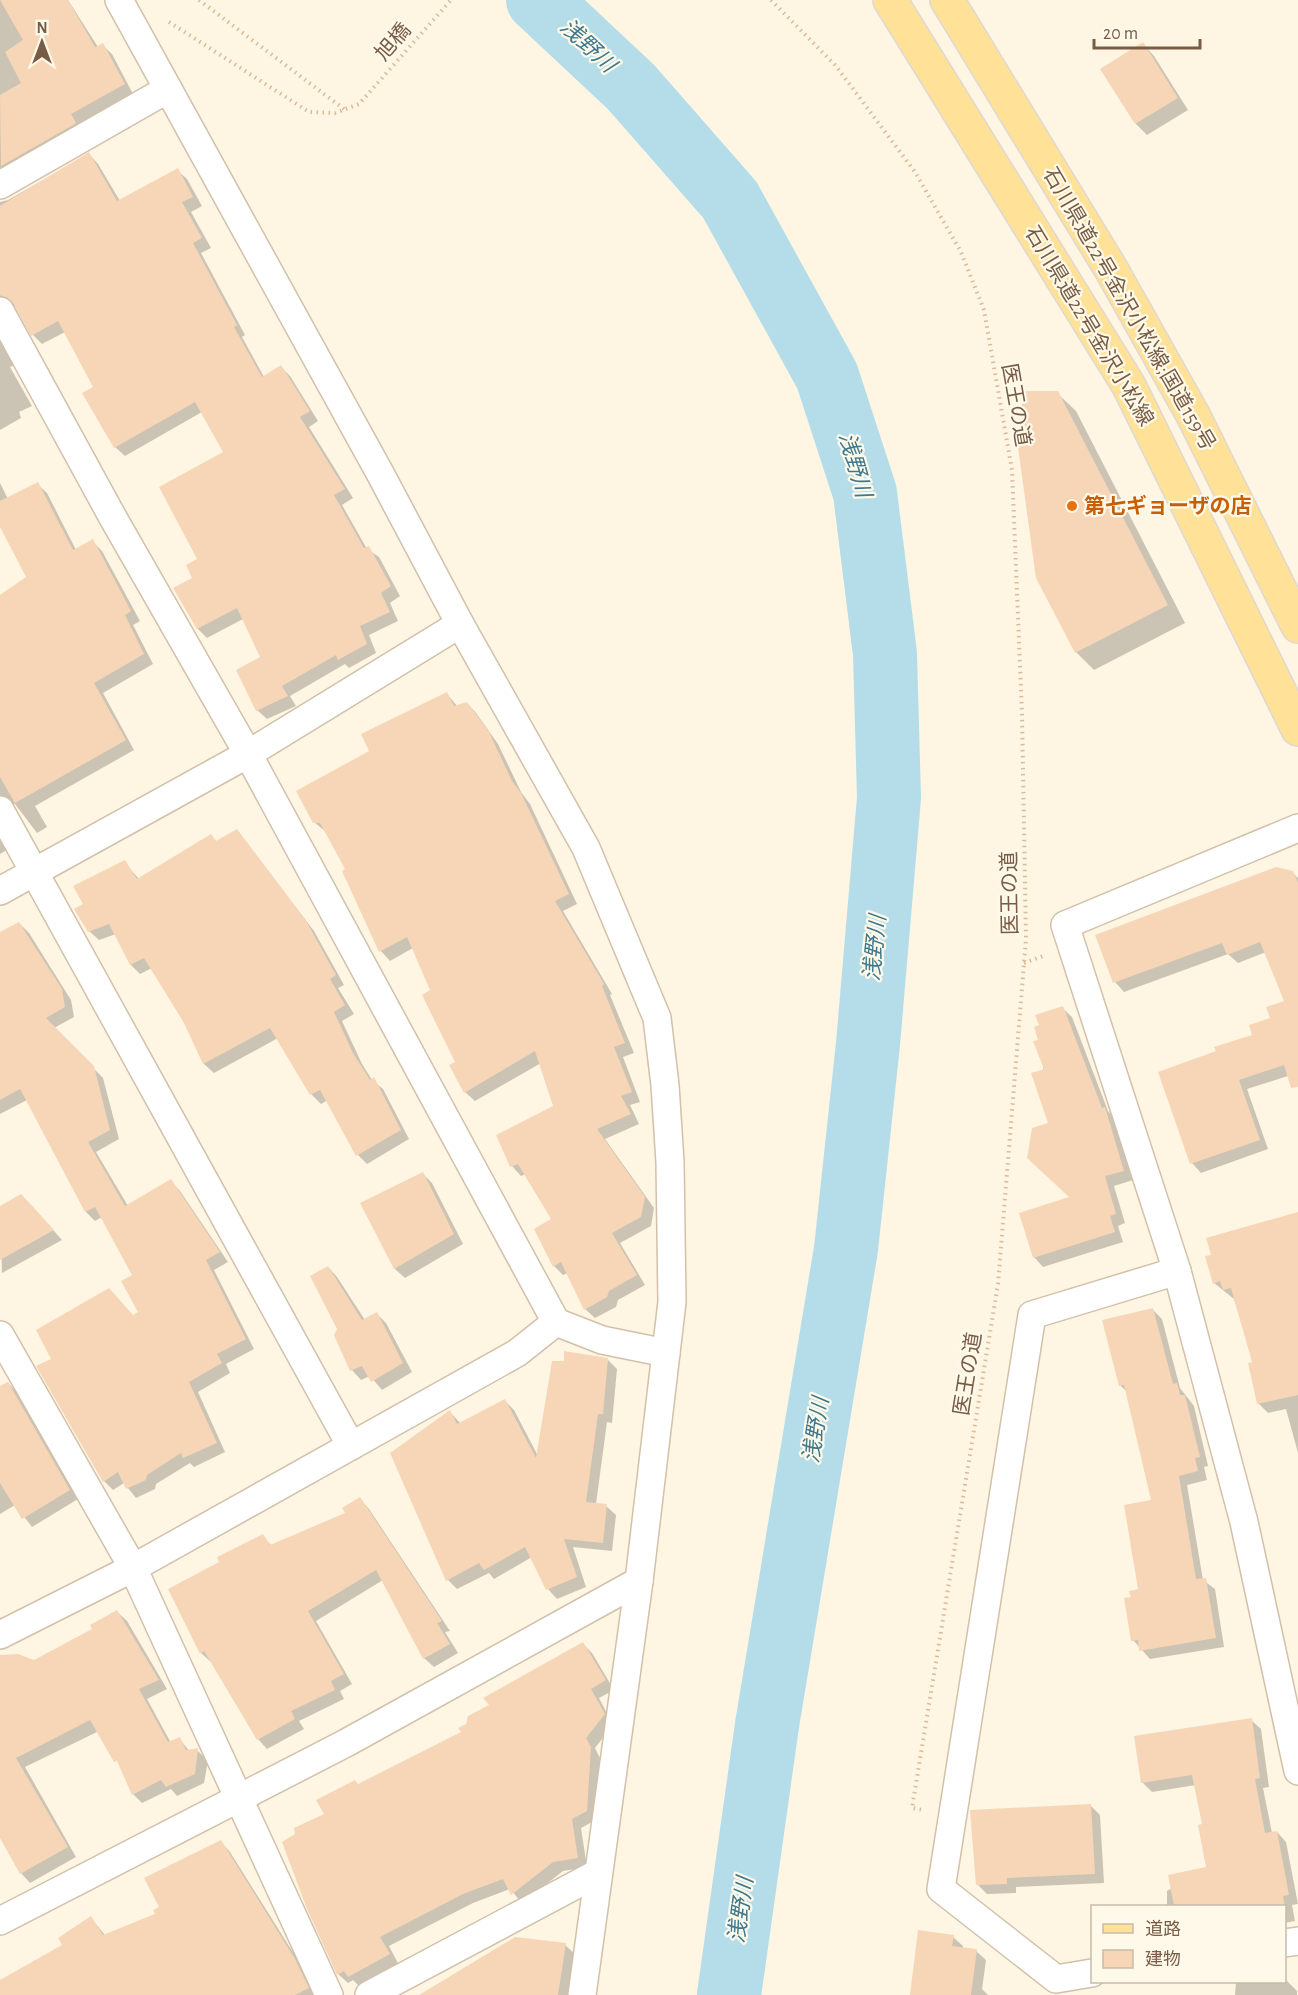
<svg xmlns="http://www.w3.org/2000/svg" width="1298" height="1995" font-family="'Alegreya Sans','Noto Sans JP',sans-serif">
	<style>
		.shadow { fill: #0003 }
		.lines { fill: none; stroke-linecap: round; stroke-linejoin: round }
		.river { stroke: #b5dde9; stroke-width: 64 }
		.building { fill: #f6d6b7 }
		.minor-casing { stroke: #d2c0aa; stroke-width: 30 }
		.primary-casing { stroke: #dfd8d3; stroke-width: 36 }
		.path { stroke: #dbb99b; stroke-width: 4; stroke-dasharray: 1.5 4.5; stroke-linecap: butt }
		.minor { stroke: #fff; stroke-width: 27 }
		.primary { stroke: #ffe298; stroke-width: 33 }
		.food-dot { fill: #e8710a; stroke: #fff9ea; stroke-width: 2 }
		.labels { text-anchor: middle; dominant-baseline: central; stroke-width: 4.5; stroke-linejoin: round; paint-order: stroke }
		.street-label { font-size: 21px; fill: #785c46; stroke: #fff9ea }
		.food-label { font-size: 21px; font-weight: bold; fill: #c56008; stroke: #fff9ea; text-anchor: start }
		.water-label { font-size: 22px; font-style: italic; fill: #3e798d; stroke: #fff9ea }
	</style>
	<rect width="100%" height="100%" fill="#fef6e2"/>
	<g class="shadow">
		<path d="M0,0H68L98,47L102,45L112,54L133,94L79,124L84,133L0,183Z"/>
		<path d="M1143,44L1154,56L1188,110L1147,135L1136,124Z"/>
		<path d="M89,154L98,164L120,201L177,170L187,179L202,206L191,212L211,248L201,253L245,335L242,337L264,377L281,367L290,376L318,421L309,427L353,498L342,505L367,549L379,557L400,596L390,603L398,621L369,635L376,653L349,668L345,664L290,696L296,706L267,719L257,710L262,657L243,619L207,638L198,629L175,589L193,579L225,452L202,412L125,456L115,447L95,387L65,332L42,344L33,335L16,307L3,306L0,308V202L8,200Z"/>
		<path d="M0,339L14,365L10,367L32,406L19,412L21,418L0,430Z"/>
		<path d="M1057,393L1076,411L1185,623L1094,670L1076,652L1023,432Z"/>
		<path d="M0,483L8,499L37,484L47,493L76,550L92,541L102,551L140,621L133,625L153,664L103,693L134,750L35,806L47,827L37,833L15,804L0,807V596L28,577L0,523Z"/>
		<path d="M447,694L458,707L467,703L476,713L498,744L521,792L530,804L577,904L563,911L612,994L610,995L634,1053L623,1057L640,1102L630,1105L639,1124L605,1139L654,1208L651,1226L620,1243L645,1285L618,1300L616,1307L595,1318L585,1309L568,1273L563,1275L554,1266L553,1220L526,1174L521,1176L512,1166L555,1107L541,1063L475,1101L465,1092L432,991L413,948L390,961L381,951L344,872L347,870L326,832L314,822L371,751Z"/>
		<path d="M237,831L314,931L344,985L338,988L354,1014L342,1021L362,1064L372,1080L383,1089L409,1139L367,1164L358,1155L328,1100L321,1104L311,1094L278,1038L214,1073L204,1064L185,1022L152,968L140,974L131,965L116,934L99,940L89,931L86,905L124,862L139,879Z"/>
		<path d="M0,835L7,850L0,854Z"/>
		<path d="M1292,872L1298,878L1297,1073L1247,1089L1268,1149L1201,1173L1192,1163L1254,1035L1286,1002L1266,952L1238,963L1228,954L1124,992L1115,982L1097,936Z"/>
		<path d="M19,923L29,933L71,1000L74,1017L54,1028L103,1078L119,1139L96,1152L128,1206L171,1181L180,1191L228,1262L214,1270L254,1349L226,1364L230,1373L198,1392L225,1452L194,1467L190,1463L156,1484L155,1489L136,1498L124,1483L113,1490L104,1481L134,1317L139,1313L134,1276L102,1217L95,1221L86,1212L27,1100L0,1114V934Z"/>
		<path d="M1062,1008L1072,1017L1108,1111L1114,1118L1133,1180L1114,1186L1125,1223L1118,1226L1123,1242L1043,1267L1034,1257L1073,1203L1050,1124L1040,1041Z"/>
		<path d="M422,1173L432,1183L463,1244L405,1278L395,1269L362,1203Z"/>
		<path d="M31,1205L62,1240L2,1273L0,1208Z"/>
		<path d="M1298,1213V1453L1286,1409L1268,1413L1258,1403L1254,1363L1234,1299L1214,1283Z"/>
		<path d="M328,1267L337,1277L365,1320L376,1313L386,1323L412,1372L382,1390L370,1376L361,1380L352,1370L339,1330Z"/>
		<path d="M1153,1310L1162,1319L1180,1388L1194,1406L1208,1466L1204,1467L1207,1480L1187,1485L1203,1580L1215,1589L1224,1647L1150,1659L1133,1640L1132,1598L1140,1591L1153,1501L1127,1392L1121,1386Z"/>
		<path d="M608,1360L617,1369L612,1423L607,1422L596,1504L606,1506L616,1515L612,1551L573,1547L586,1587L557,1599L548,1589L532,1557L494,1579L489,1573L457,1589L448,1580L450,1412L461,1424L505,1401L514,1410L538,1456Z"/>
		<path d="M8,1383L17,1392L78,1499L32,1527L15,1505L0,1514V1388Z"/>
		<path d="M360,1499L369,1509L450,1631L445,1632L458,1653L434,1667L424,1658L383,1580L316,1621L352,1684L340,1691L344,1699L299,1721L304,1729L267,1749L258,1739L211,1662L201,1653L221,1562L262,1536L272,1546L347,1513Z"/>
		<path d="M117,1612L127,1621L167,1689L147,1699L171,1743L179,1738L190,1752L198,1751L208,1761L204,1783L177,1796L171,1789L142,1803L133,1794L121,1767L99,1731L25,1767L76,1857L30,1883L21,1873L0,1835V1660L35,1661L94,1630Z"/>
		<path d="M583,1644L592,1653L614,1690L599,1698L613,1725L595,1748L600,1758L596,1820L581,1828L587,1867L563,1871L522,1903L510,1889L473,1903L389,1946L403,1973L372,1978L359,1986L353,1980L348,1983L338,1974L326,1814L358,1785L463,1733L491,1706Z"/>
		<path d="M1251,1720L1261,1729L1269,1787L1263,1788L1272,1833L1277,1832L1286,1842L1298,1904L1292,1905L1295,1921L1284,1923V1906H1167V1891L1208,1868L1204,1825L1196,1785L1152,1792L1142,1782Z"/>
		<path d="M1091,1806L1100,1815L1104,1883L1016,1887V1893L987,1894L978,1885Z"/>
		<path d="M221,1842L230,1852L304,1970L316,1995H0V1982L64,1946L90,1917L105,1935L157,1915Z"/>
		<path d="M953,1937L963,1946L962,1949L976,1951L986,1960L982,1989L988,1995H911Z"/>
		<path d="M565,1945L575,1954L569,1995H422Z"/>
		<path d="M1287,1981L1297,1991V1995H1235L1236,1982Z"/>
	</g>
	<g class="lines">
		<path class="river" d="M538,0L631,87L730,200L827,376L865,493L885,654L889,798L868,1044L846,1249L767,1725L729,1995"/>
	</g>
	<g class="building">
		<path d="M0,0H68L95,47L103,43L125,84L71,114L76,123L73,125L1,166L0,95L21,83L5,52L23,40Z"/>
		<path d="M1143,42L1178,98L1135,124L1100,69Z"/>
		<path d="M89,152L117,201L178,168L193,197L182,202L202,238L193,243L237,325L234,327L262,377L281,365L310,411L300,417L345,489L334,495L364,548L369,546L391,586L381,593L390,612L360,626L367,644L338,660L336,655L282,686L288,696L256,711L236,670L260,657L237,608L197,629L173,588L192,578L186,565L197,559L159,487L223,452L195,402L114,448L82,393L93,387L58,321L31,336L13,303L0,295V206Z"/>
		<path d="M1022,391H1058L1168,605L1075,653L1036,578L1016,433L1022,431Z"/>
		<path d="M38,482L73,550L93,539L131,611L125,615L144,654L94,683L126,740L15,803L0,777V595L26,577L0,527V501Z"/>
		<path d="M447,692L454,706L467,702L489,732L512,781L521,793L569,894L555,901L604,984L602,986L625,1043L614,1047L632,1092L621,1096L631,1114L597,1129L645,1197L641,1217L612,1233L637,1275L609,1291L607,1297L584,1310L561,1262L553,1267L534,1229L551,1219L518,1164L510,1167L496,1135L553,1106L535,1051L464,1093L449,1065L455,1062L422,995L430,990L407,937L379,952L342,871L345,869L320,823H313L296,791L369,751L361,734Z"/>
		<path d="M237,829L305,919L336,975L330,979L345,1005L334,1012L353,1053L370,1080L374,1077L401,1130L356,1156L320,1090L310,1095L270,1028L203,1064L184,1023L144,958L130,965L109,924L88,932L74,909L83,904L73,886L125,860L137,879L211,834L216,841Z"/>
		<path d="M1276,867L1293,871L1298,883V1087L1291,1088L1284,1065L1239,1080L1260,1140L1190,1164L1158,1072L1216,1051L1214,1047L1252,1035L1249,1025L1270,1018L1266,1007L1284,1001L1260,942L1227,955L1222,943L1113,983L1095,935Z"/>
		<path d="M19,922L62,989L65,1007L46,1018L94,1066L110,1130L88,1142L125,1206L171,1179L220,1252L206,1260L246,1339L217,1354L222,1363L189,1382L217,1443L183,1458L181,1453L147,1475L146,1480L126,1489L118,1472L103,1482L36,1366L51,1359L36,1330L109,1288L133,1315L138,1312L121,1281L132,1275L95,1207L85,1212L20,1089L0,1100V932Z"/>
		<path d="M1063,1006L1102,1108L1105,1107L1124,1171L1105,1176L1116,1214L1110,1216L1115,1232L1033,1258L1019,1213L1069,1197L1027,1158L1032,1128L1048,1123L1031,1073L1044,1069L1033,1041L1038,1040L1034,1027L1039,1025L1035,1015Z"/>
		<path d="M423,1172L454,1234L394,1269L360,1203Z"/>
		<path d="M21,1194L54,1230L0,1260V1206Z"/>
		<path d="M1298,1212V1395L1257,1404L1248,1363L1252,1362L1231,1288L1223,1290L1220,1281L1213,1284L1205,1256L1211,1255L1206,1238Z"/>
		<path d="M328,1266L362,1320L377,1312L403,1363L371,1382L362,1366L350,1371L334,1335L337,1329L310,1276Z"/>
		<path d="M1153,1308L1173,1384L1177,1383L1180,1395H1185L1200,1457L1195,1458L1198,1471L1179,1476L1196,1579L1206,1578L1216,1638L1139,1651L1138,1640L1131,1641L1124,1598L1131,1597L1129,1591L1138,1589L1124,1505L1151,1500L1124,1385L1119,1386L1102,1320Z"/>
		<path d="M564,1351L608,1358L603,1414H598L586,1502L607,1504L603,1543L564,1539L577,1577L546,1590L525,1547L484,1570L479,1563L446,1581L390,1453L450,1410L457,1424L505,1399L536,1458L552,1361H564Z"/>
		<path d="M8,1382L70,1490L22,1519L0,1483V1386Z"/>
		<path d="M360,1497L442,1621L437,1623L450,1644L423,1659L376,1570L308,1611L344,1674L331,1681L335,1690L291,1711L295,1719L257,1740L204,1651L200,1654L168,1589L219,1562L217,1557L263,1534L270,1545L345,1513L342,1508Z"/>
		<path d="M117,1610L159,1680L139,1689L168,1742L180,1737L186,1750L198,1748L195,1774L166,1787L161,1780L132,1795L117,1761L114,1762L90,1720L16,1758L68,1847L20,1874L0,1838V1655L18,1654L34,1660L92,1629L90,1625Z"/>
		<path d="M583,1642L606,1680L591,1689L605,1714L586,1738L591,1747L587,1811L572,1819L578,1858L553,1862L511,1895L503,1879L463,1894L380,1937L390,1954L348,1977L344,1971L337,1975L307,1909L282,1842L295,1834L294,1828L324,1814L316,1800L355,1780L358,1784L461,1732L458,1728L466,1724L468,1716L489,1705L483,1698Z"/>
		<path d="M1252,1718L1260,1778L1255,1779L1265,1833L1277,1831L1289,1895L1283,1896L1285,1906H1174L1168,1875L1206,1867L1198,1825L1202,1824L1192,1775L1141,1783L1134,1736Z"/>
		<path d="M1091,1804L1095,1874L1007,1878V1884L976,1885L970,1810Z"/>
		<path d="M221,1840L295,1959L309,1988L295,1995H0V1980L62,1945L58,1938L91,1916L103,1935L155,1914L153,1910L159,1907L144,1878Z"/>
		<path d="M918,1930L954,1935L952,1946L977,1949L971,1995H910Z"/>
		<path d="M515,1937L566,1943L558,1995H419Z"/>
	</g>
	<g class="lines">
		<defs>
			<g id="minor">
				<path d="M119,0L381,475L460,624L586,848L657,1018L665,1085L670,1162L672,1302L639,1581L582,1995"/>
				<path d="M0,185L168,89"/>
				<path d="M0,311L112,516L248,754L556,1322L602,1340L666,1353"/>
				<path d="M0,810L351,1446"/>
				<path d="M1298,828L1065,925L1177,1271L1244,1522L1298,1771"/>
				<path d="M0,891L248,754L460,624"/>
				<path d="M0,1335L133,1568L329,1995"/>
				<path d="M0,1635L133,1568L517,1353L556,1322"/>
				<path d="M0,1921L346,1743L639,1581"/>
				<path d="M1284,1943L1298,1941"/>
				<path d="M1092,1973L1056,1979L941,1889L1032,1315L1177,1271"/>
				<path d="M369,1995L598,1873"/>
			</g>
			<g id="primary">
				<path d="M890,0L1129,386L1298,729"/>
				<path d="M947,0L1111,269L1193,415L1298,626"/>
			</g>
		</defs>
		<use href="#minor" class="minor-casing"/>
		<use href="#primary" class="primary-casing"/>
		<g class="path">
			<path d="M199,0L344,109"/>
			<path d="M771,0L836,66L915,172L961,252L984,310L1012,470L1022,714L1026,939L998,1284L912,1808L923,1810"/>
			<path d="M169,22L309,112L335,113L359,104L451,0"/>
			<path d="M1024,963L1043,956"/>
		</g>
		<use href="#minor" class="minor"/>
		<use href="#primary" class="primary"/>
	</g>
	<circle class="food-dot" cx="1072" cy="506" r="6"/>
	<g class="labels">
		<g class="street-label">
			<text transform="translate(393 42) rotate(-49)">旭橋</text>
			<text transform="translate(1129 309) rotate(60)">石川県道22号金沢小松線;国道159号</text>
			<text transform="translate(1089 326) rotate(59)">石川県道22号金沢小松線</text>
			<text transform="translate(1016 405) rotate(80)">医王の道</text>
			<text transform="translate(1010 893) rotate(-91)">医王の道</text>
			<text transform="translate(968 1374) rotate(-81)">医王の道</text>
		</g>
		<g class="food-label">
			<text x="1084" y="506">第七ギョーザの店</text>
		</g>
		<g class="water-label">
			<text transform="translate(588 46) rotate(43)">浅野川</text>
			<text transform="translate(855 465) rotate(74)">浅野川</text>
			<text transform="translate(875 948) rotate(-84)">浅野川</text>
			<text transform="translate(816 1430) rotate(-81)">浅野川</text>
			<text transform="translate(741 1910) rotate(-82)">浅野川</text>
		</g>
	</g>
	<rect x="1091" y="1905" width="195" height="78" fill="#fff9ea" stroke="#c9baa8" stroke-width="1.5"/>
	<rect x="1103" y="1924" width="30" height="9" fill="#ffe298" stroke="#c9baa8" stroke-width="1.5"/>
	<text x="1145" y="1935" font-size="18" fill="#785c46">道路</text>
	<rect x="1103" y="1950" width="30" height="18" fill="#f6d6b7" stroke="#c9baa8" stroke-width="1.5"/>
	<text x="1145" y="1965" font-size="18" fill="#785c46">建物</text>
	<g transform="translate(42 42)" stroke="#fff9ea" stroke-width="4.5" paint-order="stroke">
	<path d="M0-4.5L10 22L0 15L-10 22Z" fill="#785c46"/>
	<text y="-9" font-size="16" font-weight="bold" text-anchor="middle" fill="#785c46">N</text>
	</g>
	<path d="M1094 39v9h106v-9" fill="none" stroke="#785c46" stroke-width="3"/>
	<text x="1103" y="39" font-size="18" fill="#785c46" stroke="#fff9ea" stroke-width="4.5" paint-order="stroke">20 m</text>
</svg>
